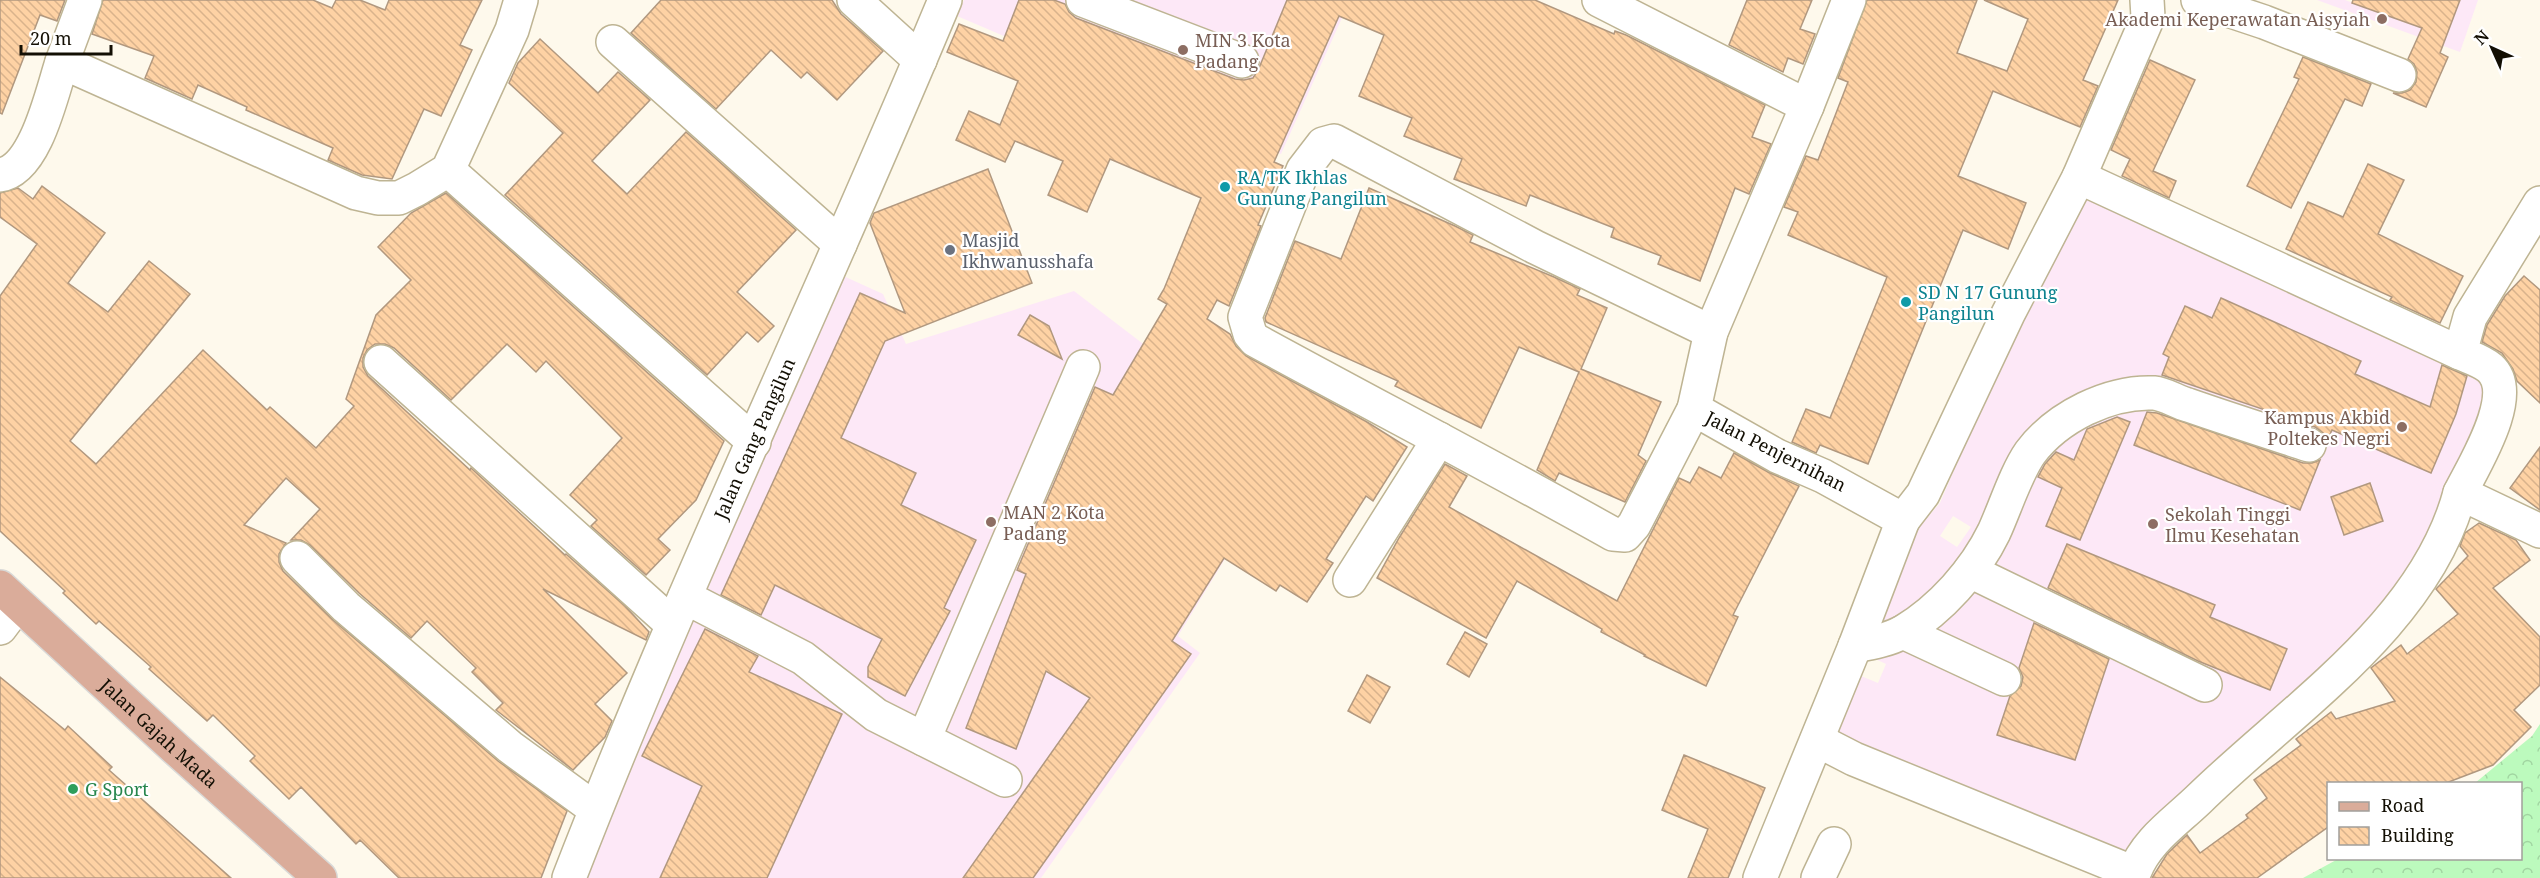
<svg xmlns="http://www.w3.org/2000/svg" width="2540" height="878" font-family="'Noto Serif',serif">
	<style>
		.education { fill: #fde8f7; fill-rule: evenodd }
		.forest { fill: url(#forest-crowns) }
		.building { fill: url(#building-back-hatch); stroke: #b1987f; stroke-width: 1.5 }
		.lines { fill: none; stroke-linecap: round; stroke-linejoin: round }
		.minor-casing { stroke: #beb493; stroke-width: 36 }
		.major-casing { stroke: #d9d9d7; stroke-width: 36 }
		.minor { stroke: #fff; stroke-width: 33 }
		.major { stroke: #daac9a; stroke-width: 33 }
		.education-dot { fill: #8d6e63; stroke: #fff; stroke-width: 2 }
		.culture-dot { fill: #0f9aa8; stroke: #fff; stroke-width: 2 }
		.worship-dot { fill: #6b7280; stroke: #fff; stroke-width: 2 }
		.leisure-dot { fill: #2e9e5b; stroke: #fff; stroke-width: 2 }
		.labels { text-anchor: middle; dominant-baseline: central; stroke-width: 4.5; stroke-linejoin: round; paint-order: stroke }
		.education-label { font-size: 18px; fill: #785e54; stroke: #fff; text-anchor: start }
		.culture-label { font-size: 18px; fill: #0d838f; stroke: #fff; text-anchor: start }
		.worship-label { font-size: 18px; fill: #5b616d; stroke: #fff; text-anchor: start }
		.street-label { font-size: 18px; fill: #130f04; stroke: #fff }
		.leisure-label { font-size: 18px; fill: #27864d; stroke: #fff; text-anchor: start }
	</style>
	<defs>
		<pattern id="forest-crowns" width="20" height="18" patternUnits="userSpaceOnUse" patternTransform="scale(1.5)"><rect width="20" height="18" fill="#bcfabd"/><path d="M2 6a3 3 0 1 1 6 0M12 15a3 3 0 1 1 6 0" fill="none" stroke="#a1d5a1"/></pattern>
		<pattern id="building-back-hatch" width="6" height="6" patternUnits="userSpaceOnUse" patternTransform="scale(1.5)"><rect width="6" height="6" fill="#fed2a4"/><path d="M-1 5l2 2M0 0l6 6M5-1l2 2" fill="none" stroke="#d9b38c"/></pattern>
	</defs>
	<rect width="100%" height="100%" fill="#fef9ec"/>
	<g class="education">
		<path d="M964,0H1350L1281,154L957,16Z"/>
		<path d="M2317,0H2345L2445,37L2460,0H2478L2460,52Z"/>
		<path d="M2084,186L2484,374L2482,404L2447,492L2402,583L2322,679L2119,860L1827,736L1915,532L1940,503L2029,293ZM2442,364L2468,371L2459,404L2433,397ZM2368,380L2455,418L2431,473L2355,440ZM2154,397L2318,462L2300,510L2135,445ZM2369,483H2370L2344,534L2331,497ZM1953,516L1971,527L1957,547L1940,536ZM2064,552L2214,605L2210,617L2287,649L2270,690L2045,597ZM2032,629L2110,654L2074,760L1997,735ZM1869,656L1886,664L1878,683L1861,676Z"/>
		<path d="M839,274L883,294L906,344L1074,291L1142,343L1297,441L1178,636L1200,653L1041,878H585Z"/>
	</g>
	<path class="forest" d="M2540,724V878H2303L2338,859L2520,858V784L2475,783L2532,736Z"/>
	<g class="building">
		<path d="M0,0H65L57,21L40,15L2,114L0,113Z"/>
		<path d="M103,0H313L332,8L336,0H360L385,10L389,0H482L460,45L472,50L441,116L424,109L392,179L362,175L328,160L333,148L246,110L247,107L198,85L192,99L145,78L154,56L92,34Z"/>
		<path d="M661,0H832L841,14L883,51L837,100L807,72L801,78L771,50L716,109L631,33Z"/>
		<path d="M1019,0H1054L1065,4L1069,12L1076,18L1235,79L1244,80L1253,78L1259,68L1287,0H1535L1614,34L1615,31L1626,35L1765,105L1752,137L1771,144L1749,194L1735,188L1700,281L1658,264L1661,256L1611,237L1614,228L1530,195L1526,206L1454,179L1462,159L1404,136L1412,118L1359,96L1384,35L1339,16L1274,162L1283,166L1258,225L1261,226L1229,306L1217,300L1207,319L1230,334L1236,346L1246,356L1367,422L1407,447L1373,501L1366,496L1326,559L1333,563L1307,602L1280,585L1276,591L1224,558L1172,641L1191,654L1033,878H963L1090,698L1046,671L1016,749L966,728L1026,574L1017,570L1095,387L1113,395L1167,304L1158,299L1164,289L1201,198L1110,159L1087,212L1048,195L1063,161L1015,141L1005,162L956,140L969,111L1000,125L1018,81L947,52L959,24L1003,41Z"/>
		<path d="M1747,0H1812L1800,29L1815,34L1803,64L1788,58L1783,72L1729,45Z"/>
		<path d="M1867,0H1977L1957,53L2007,71L2028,19L1984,0H2118L2083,80L2098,86L2080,127L1993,91L1958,176L2026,203L2008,249L1963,230L1868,464L1820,445L1816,453L1792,442L1806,409L1830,418L1887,277L1788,235L1798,212L1784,207L1806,156L1818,160L1848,82L1838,78Z"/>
		<path d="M2353,0H2460L2440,53L2448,57L2426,107L2393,93H2402L2410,90L2416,82L2417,72L2414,64L2408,59L2422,28L2352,3Z"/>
		<path d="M540,39L598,93L618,72L650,100L592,161L627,194L686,132L796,230L737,292L774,326L758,342L747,332L707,375L505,195L563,133L509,83L518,63Z"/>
		<path d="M2303,57L2371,84L2362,106L2345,99L2291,208L2247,186L2299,79L2294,77Z"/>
		<path d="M2150,60L2195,80L2153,171L2176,181L2169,198L2122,176L2130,159L2111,150Z"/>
		<path d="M2368,164L2404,180L2378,234L2463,276L2440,323L2390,300L2392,297L2286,249L2308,202L2343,217Z"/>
		<path d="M988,169L1032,283L885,341L841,438L916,473L901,505L976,540L944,608L950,611L905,696L868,677V667L882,639L775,585L761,615L721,595L860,293L905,313L870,223L874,213Z"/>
		<path d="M42,186L105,233L68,283L108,312L149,261L190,294L70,441L96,464L203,350L267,410L270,407L316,448L354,406L346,399L376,315L411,280L378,247L411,213L446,193L724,441L696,500L658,539L670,550L646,575L591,526L597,520L570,495L622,438L546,361L536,372L507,344L451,400L394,348L385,344H375L367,350L363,358V367L368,376L470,470L471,468L565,555L566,554L625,606L649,632L646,640L543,589L627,673L595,704L612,721L605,737L573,770L496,710L503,703L472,672L476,668L427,621L411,638L359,593L310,545L301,540H291L320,509L286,478L244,525L286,543L279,554V562L283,571L333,620L498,761L567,811L541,878H399L360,840L356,844L301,787L289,799L250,761L255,756L213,715L207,721L149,669L151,667L99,621L96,624L63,593L65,591L0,531V296L37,244L0,217V193L18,188L33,199Z"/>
		<path d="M1369,188L1455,226L1473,235L1470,242L1554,277L1580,289L1577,295L1607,308L1581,369L1661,402L1638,455L1646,461L1625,502L1559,473L1555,481L1537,470L1579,372L1519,347L1481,428L1395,386L1398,381L1266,322L1265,318L1295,241L1341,259Z"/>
		<path d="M2524,276L2540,290V403L2517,381L2513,369L2502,353L2482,342L2487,325L2505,296Z"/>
		<path d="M2221,298L2361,361L2355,374L2430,407L2442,365L2467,376L2456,414L2431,473L2332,430L2327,441L2323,433L2315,427L2162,375L2169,357L2163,354L2185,306L2212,318Z"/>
		<path d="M1030,315L1049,326L1062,359L1018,335Z"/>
		<path d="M2147,412L2157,413L2303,463H2312L2320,460L2300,510L2134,445Z"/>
		<path d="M2117,417L2130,422L2080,540L2046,526L2062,488L2038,477L2045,464L2056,452L2074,460L2087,429Z"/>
		<path d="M2540,447V510L2510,488Z"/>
		<path d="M1734,453L1768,472L1799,486L1733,615L1738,617L1706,686L1644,656L1645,655L1601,632L1602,629L1517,581L1486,638L1377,578L1399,538L1445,464L1467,476L1449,507L1617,601L1679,478L1690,483L1699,467L1721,478Z"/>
		<path d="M2370,483L2383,521L2344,535L2331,497Z"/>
		<path d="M2479,523L2516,540L2530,560L2493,588L2540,637V685L2514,710L2531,727L2493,765L2446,783H2328V827L2257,878H2152L2167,854L2187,835L2200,853L2248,818L2246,815L2267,798L2254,780L2301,745L2296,739L2331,712L2336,719L2395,701L2371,668L2401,645L2407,654L2458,614L2436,589L2468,556L2460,546L2465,533Z"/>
		<path d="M2067,544L2215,605L2210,617L2287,649L2270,690L2198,661L2048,588Z"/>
		<path d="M2034,623L2109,659L2075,760L1997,735L2010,696L2021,686L2023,677L2019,668Z"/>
		<path d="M705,629L758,656L749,672L842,714L767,878H660L702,786L642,756Z"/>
		<path d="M1465,632L1487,644L1469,677L1447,664Z"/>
		<path d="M1367,675L1390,687L1370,723L1348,711Z"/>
		<path d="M0,677L65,730L68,726L112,767L109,770L231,878H0Z"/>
		<path d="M1684,755L1765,788L1728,878H1688L1708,829L1662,810Z"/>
	</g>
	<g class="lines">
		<defs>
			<g id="minor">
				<path d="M854,0L920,60"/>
				<path d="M1083,0L1242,61"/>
				<path d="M1599,0L1807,106"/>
				<path d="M2198,0L2264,22L2399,75"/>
				<path d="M613,42L840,244"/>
				<path d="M62,62L85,0"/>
				<path d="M448,170L754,442"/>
				<path d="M0,175C36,170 52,92 62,62L356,193L378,198H399L417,189L448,170L512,30L521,0"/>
				<path d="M2079,177L2460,353"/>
				<path d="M381,362L672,624"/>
				<path d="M1694,409L1634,525L1625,535L1613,534C1495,468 1374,405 1255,340L1250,334L1245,317L1303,170L1323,144L1334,141L1535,247L1711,332"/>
				<path d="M2460,493C2474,465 2519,394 2490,368C2482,361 2469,357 2460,353L2470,317L2540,203"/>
				<path d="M1903,520L1923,494L2008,314L2079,177L2148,17L2147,0"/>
				<path d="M297,558L346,607L510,747L595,809"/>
				<path d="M1970,571L2205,685"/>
				<path d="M1350,580L1439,439"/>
				<path d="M685,597L803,658L876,715L1005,780"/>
				<path d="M0,628L18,604"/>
				<path d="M1903,632L2004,679"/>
				<path d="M1855,646C1871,643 1888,640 1903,632C1941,609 1975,571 1994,532C2005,508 2016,473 2030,453C2057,417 2109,391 2154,393C2165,394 2177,402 2188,405C2228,419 2269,432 2309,445"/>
				<path d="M924,739L1083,367"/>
				<path d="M1817,740L1854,759L2134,873C2146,841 2174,823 2199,799C2291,709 2425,624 2460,493L2540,531"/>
				<path id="s1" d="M569,878C684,581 823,294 945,0"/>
				<path d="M1760,878L1855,646L1903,520L1823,476L1777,456L1694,409L1711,332L1807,106L1849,0"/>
				<path d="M1818,878L1834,844"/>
			</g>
			<g id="major">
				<path id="s2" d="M0,587L176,749L320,878"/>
			</g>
		</defs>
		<use href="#minor" class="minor-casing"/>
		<use href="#major" class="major-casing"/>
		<use href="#minor" class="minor"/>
		<use href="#major" class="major"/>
	</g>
	<g class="education-dot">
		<circle cx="2382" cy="19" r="6"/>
		<circle cx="1183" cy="50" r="6"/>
		<circle cx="2402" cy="427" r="6"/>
		<circle cx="991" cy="522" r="6"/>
		<circle cx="2153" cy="524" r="6"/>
	</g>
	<g class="culture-dot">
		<circle cx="1225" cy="187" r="6"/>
		<circle cx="1906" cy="302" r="6"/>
	</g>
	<circle class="worship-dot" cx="950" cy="250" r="6"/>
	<circle class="leisure-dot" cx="73" cy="789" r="6"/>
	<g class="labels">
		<g class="education-label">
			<text x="2370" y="19" text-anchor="end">Akademi Keperawatan Aisyiah</text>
			<text x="1195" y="40">MIN 3 Kota<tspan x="1195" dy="21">Padang</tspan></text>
			<text x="2390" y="417" text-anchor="end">Kampus Akbid<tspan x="2390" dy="21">Poltekes Negri</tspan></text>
			<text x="1003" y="512">MAN 2 Kota<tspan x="1003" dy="21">Padang</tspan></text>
			<text x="2165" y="514">Sekolah Tinggi<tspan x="2165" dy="21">Ilmu Kesehatan</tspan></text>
		</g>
		<g class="culture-label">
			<text x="1237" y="177">RA/TK Ikhlas<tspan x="1237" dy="21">Gunung Pangilun</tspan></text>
			<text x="1918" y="292">SD N 17 Gunung<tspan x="1918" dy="21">Pangilun</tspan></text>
		</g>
		<g class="worship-label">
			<text x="962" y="240">Masjid<tspan x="962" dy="21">Ikhwanusshafa</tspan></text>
		</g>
		<g class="street-label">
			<text stroke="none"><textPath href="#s1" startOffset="477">Jalan Gang Pangilun</textPath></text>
			<text transform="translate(1776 451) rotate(27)">Jalan Penjernihan</text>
			<text stroke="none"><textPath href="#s2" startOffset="216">Jalan Gajah Mada</textPath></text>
		</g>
		<g class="leisure-label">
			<text x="85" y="789">G Sport</text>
		</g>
	</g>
	<rect x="2327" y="782" width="195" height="78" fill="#ffffff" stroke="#a19f9b" stroke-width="1.5"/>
	<rect x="2339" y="802" width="30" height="9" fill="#daac9a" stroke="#a19f9b" stroke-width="1.5"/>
	<text x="2381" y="812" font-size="18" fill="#130f04">Road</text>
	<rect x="2339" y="827" width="30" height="18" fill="url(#building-back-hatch)" stroke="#a19f9b" stroke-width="1.5"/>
	<text x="2381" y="842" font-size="18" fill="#130f04">Building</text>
	<g transform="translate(2492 48) rotate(315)" stroke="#ffffff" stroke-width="4.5" paint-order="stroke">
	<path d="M0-4.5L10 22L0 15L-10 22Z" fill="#130f04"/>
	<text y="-9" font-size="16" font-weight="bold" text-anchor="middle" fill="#130f04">N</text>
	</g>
	<path d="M21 45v9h90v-9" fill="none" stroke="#130f04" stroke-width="3"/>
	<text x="30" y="45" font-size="18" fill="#130f04" stroke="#ffffff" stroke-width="4.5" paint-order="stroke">20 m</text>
</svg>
